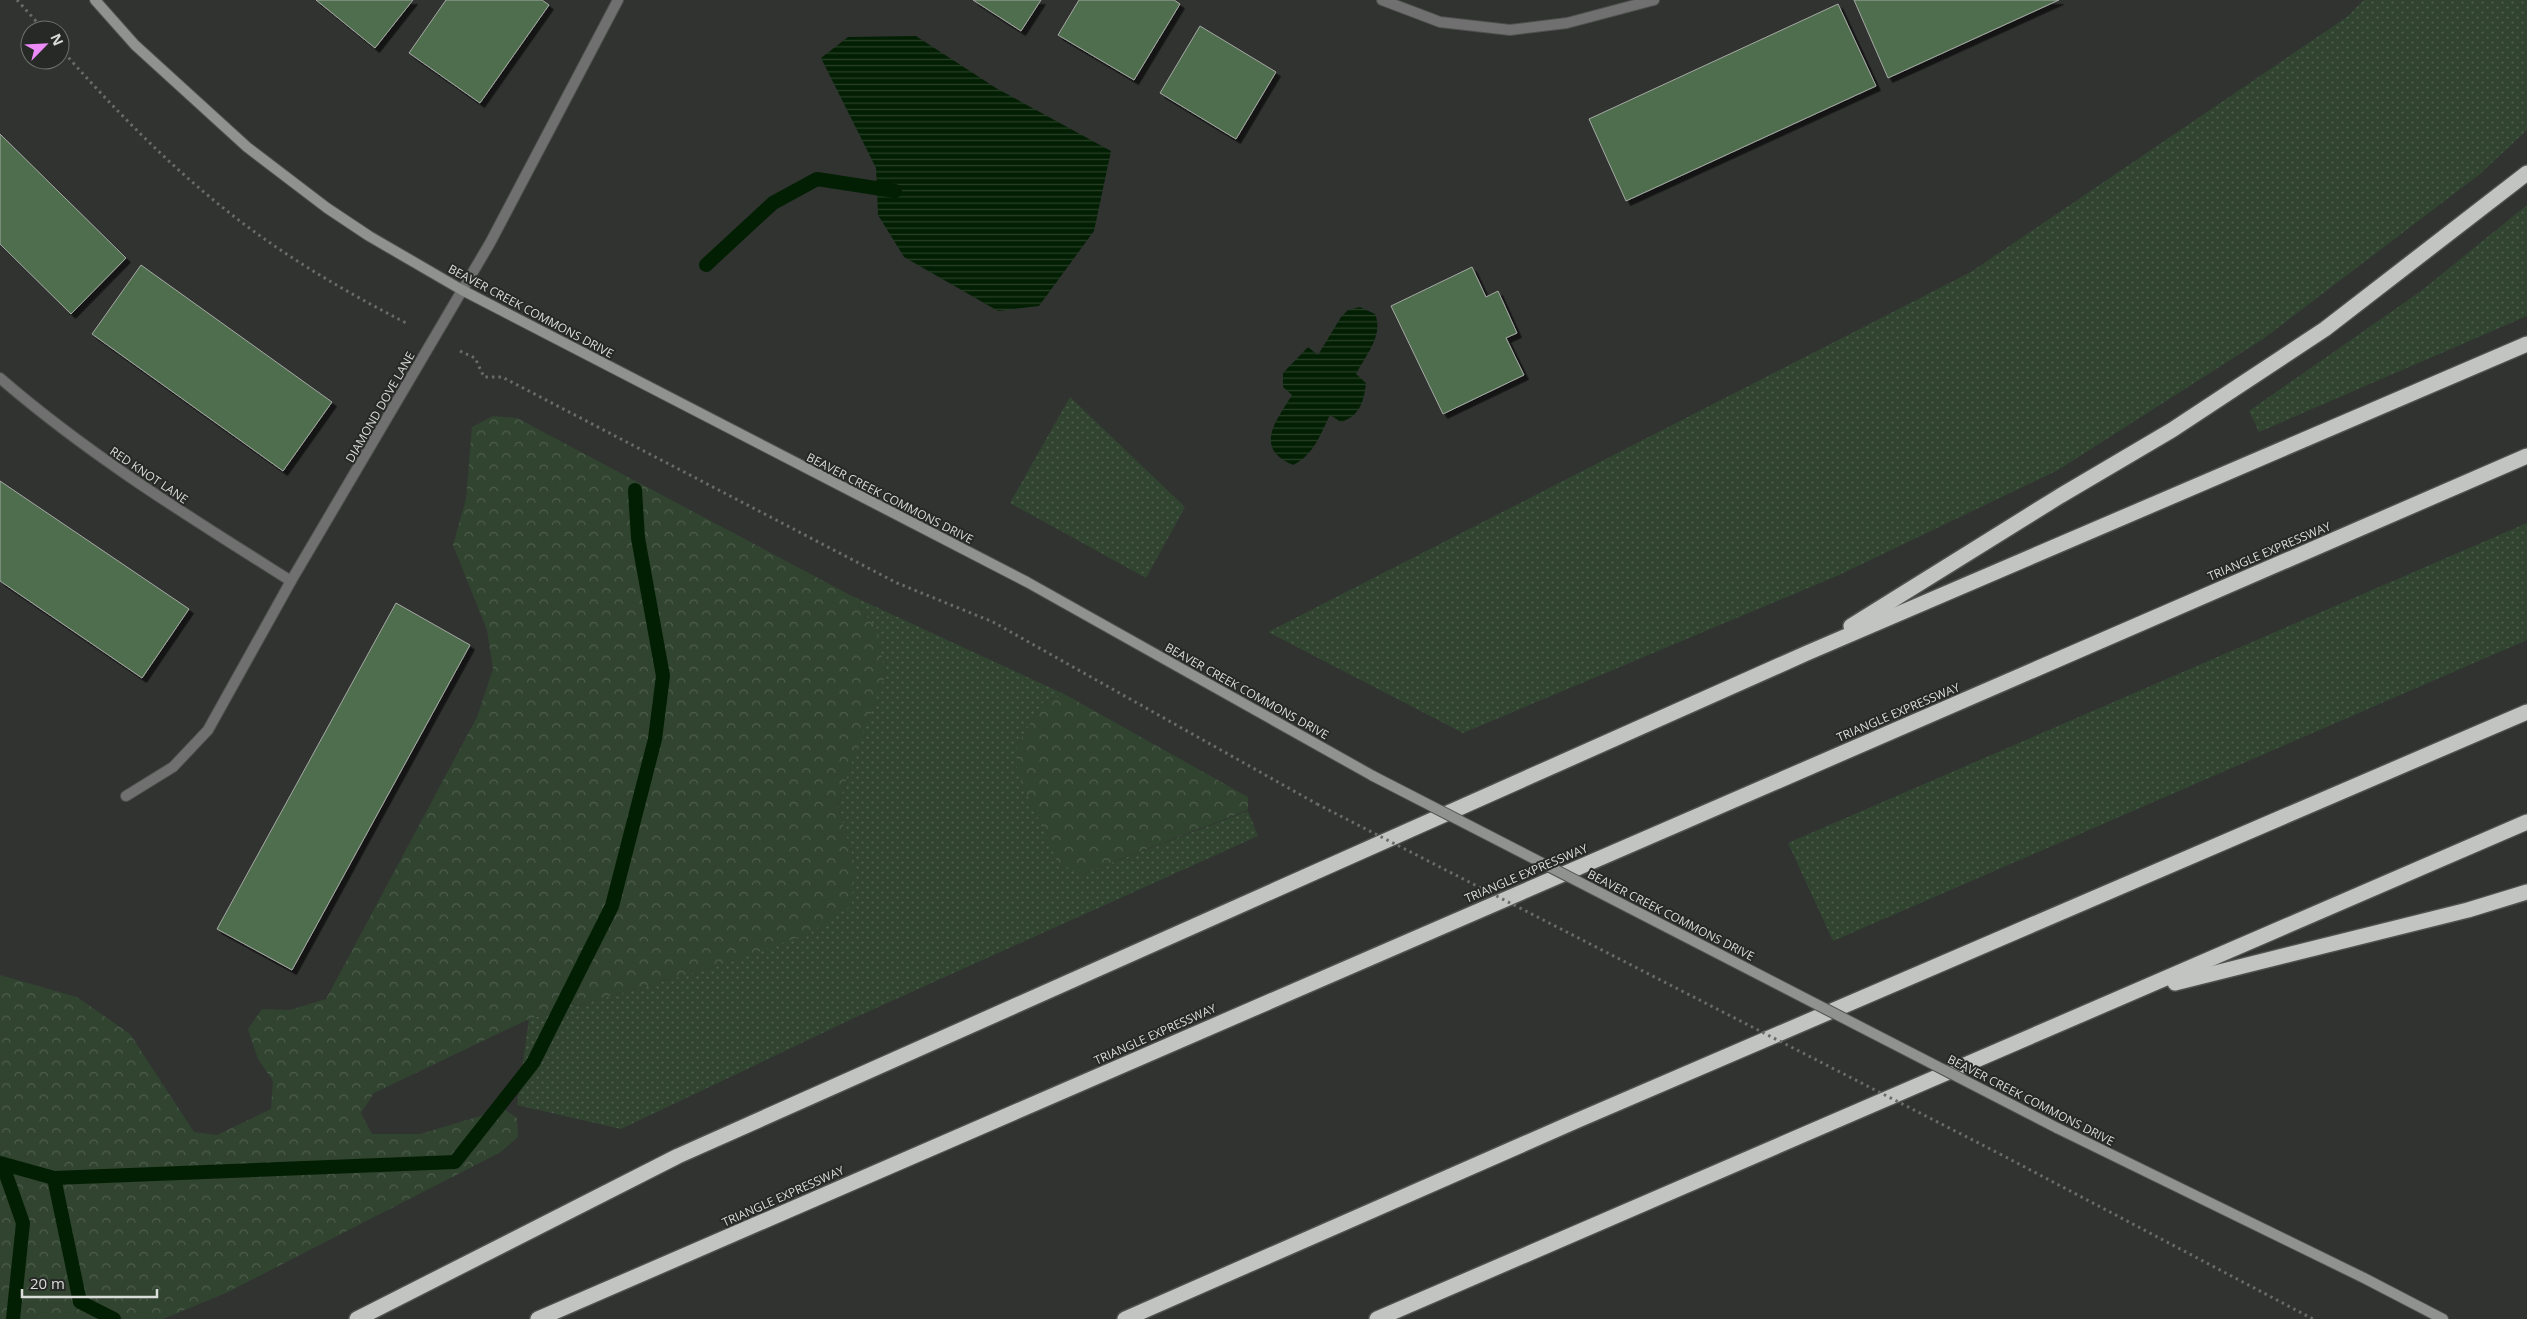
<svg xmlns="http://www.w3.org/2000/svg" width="2527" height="1319" font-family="'Open Sans',sans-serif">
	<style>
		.grass { fill: url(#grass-dots) }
		.forest { fill: url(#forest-crowns) }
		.water { fill: url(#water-rules) }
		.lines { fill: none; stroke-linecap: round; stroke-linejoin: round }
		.stream { stroke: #031f03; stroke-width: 14 }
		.building { fill: #4f6e4d; stroke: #a6a9a6; filter: url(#shadow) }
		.street-casing { stroke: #4f514f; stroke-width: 12 }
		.secondary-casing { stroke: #4f514f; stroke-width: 12 }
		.highway-casing { stroke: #4f514f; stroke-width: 18 }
		.path { stroke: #696b69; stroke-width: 3; stroke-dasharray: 2.5 4; stroke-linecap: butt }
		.street { stroke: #6f706f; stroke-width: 10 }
		.secondary { stroke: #909290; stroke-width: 10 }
		.highway { stroke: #c1c4c1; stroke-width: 15 }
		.secondary-bridge-casing { stroke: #4f514f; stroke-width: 12; stroke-linecap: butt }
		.path-bridge { stroke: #696b69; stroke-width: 3; stroke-dasharray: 2.5 4; stroke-linecap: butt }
		.secondary-bridge { stroke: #909290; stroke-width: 10 }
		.labels { text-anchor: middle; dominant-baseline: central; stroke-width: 4; stroke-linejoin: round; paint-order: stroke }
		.street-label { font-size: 12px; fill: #dadcda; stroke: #272927 }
	</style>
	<defs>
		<pattern id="grass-dots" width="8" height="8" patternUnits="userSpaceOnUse" patternTransform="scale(1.25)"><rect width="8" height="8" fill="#314430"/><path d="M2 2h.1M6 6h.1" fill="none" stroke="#4e5e4d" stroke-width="1.8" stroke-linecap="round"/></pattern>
		<pattern id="forest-crowns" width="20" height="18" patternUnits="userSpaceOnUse" patternTransform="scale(1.25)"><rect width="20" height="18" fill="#314430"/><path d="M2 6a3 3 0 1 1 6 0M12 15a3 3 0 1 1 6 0" fill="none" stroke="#4e5e4d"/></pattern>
		<pattern id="water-rules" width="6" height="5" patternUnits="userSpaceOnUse" patternTransform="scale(1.25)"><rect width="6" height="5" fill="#031f03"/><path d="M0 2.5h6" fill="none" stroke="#273f27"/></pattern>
		<filter id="shadow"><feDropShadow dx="4.5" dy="4.5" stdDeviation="0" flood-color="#0009"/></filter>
	</defs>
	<rect width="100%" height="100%" fill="#313331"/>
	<g class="grass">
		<path d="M2364,0H2527V130L2480,174L2263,339L2058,470L1839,575L1463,733L1268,632L1971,272L2347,17Z"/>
		<path d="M2527,205V316L2259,432L2249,411L2421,291Z"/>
		<path d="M1070,397L1185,507L1146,578L1010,503Z"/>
		<path d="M2527,523V640L1833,941L1788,843Z"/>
		<path d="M850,595L1066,695L1044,701L1017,745V765L1082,874L1248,811L1258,836L854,1018L621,1129L517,1105L529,1019L728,963L854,861L838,807L849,770L878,631Z"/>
	</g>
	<g class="forest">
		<path d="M493,416L517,418L850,595L878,631L885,676L849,770L838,807L854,861L852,905L810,933L728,963L529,1019L374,1093L361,1113L372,1134H420L504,1109L517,1118L518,1137L501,1152L226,1293L163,1319H0V975L77,997L130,1034L194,1132L217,1135L271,1109L273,1081L258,1059L248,1029L262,1009L290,1010L326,999L477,717L493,669L487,630L453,545L466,499L472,427Z"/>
		<path d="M1066,695L1248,797V810L1082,874L1058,863L1017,772V745L1044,701Z"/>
	</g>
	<g class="water">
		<path d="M916,36L996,88L1111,151L1094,231L1039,306L998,311L904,257L878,215L876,168L821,58L848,37Z"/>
		<path d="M1360,307L1375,314C1384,335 1366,355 1356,374L1366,383C1364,401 1360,416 1341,422L1330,415C1320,435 1314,455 1293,465C1253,448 1276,421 1292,395L1283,387V373L1308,347L1318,355L1341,317L1348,310Z"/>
	</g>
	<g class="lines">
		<g class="stream">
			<path d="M706,265L773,203L817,179L895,191"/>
			<path d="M0,1163L54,1178L80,1302L114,1319"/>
			<path d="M3,1166L23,1223L13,1319"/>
			<path d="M54,1178L455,1162L533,1063L612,906L655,739L663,676L638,538L635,490"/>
		</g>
	</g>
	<g class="building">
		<path d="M316,0H413L375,48Z"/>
		<path d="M446,0H542L549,5L480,103L409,53Z"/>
		<path d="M973,0H1041L1021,31Z"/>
		<path d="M1079,0H1174L1180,4L1134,80L1058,35Z"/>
		<path d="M1854,0H2059L1888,78Z"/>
		<path d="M1838,4L1876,86L1626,201L1589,119Z"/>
		<path d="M1200,26L1276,72L1236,139L1160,93Z"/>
		<path d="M0,134L126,258L71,314L0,244Z"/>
		<path d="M141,265L332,402L283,471L92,334Z"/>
		<path d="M1472,267L1486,297L1498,291L1517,333L1506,338L1524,375L1443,414L1391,306Z"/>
		<path d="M0,481L189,609L142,678L0,581Z"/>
		<path d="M396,603L470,645L292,970L217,929Z"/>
	</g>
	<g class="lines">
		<defs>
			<g id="street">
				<path d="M1382,0L1440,22L1510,30L1567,23L1654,0"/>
				<path d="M0,378C90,456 191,518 291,581"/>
				<path d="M126,796L173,767L208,730L291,581L490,243L618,0"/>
			</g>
			<g id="secondary">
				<path d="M95,0L135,45L247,147L327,208L369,236L462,290L1027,582L1373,776"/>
				<path d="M2057,1128L2364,1278L2443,1319"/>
			</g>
			<g id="highway">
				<path d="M1851,626L2060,496L2172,430L2325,329L2527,173"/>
				<path d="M2175,983L2468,910L2527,892"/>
				<path d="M357,1319L678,1156L1807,653L2527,344"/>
				<path d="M538,1319L2527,456"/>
				<path d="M1125,1319L1576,1121L2527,712"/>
				<path d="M1377,1319L2527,822"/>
			</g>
		</defs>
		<use href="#street" class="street-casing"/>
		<use href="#secondary" class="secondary-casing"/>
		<use href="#highway" class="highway-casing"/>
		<g class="path">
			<path d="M17,0L44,30"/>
			<path d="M60,48C118,114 181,178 252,230C301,266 354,296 408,324"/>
			<path d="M460,351L475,358L484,377H502L897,583L993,622L1317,804"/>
			<path d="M2000,1154L2313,1319"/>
		</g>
		<use href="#street" class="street"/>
		<use href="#secondary" class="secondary"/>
		<use href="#highway" class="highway"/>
		<defs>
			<path id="secondary-bridge" d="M1373,776L2057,1128"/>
		</defs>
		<use href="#secondary-bridge" class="secondary-bridge-casing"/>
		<path class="path-bridge" d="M1317,804L2000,1154"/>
		<use href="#secondary-bridge" class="secondary-bridge"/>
	</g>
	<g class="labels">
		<g class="street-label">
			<text transform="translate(531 311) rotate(28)">BEAVER CREEK COMMONS DRIVE</text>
			<text transform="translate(380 407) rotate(-60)">DIAMOND DOVE LANE</text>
			<text transform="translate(149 475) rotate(34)">RED KNOT LANE</text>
			<text transform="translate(890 498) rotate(27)">BEAVER CREEK COMMONS DRIVE</text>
			<text transform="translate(2269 551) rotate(-23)">TRIANGLE EXPRESSWAY</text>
			<text transform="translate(1247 691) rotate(29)">BEAVER CREEK COMMONS DRIVE</text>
			<text transform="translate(1898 712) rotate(-23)">TRIANGLE EXPRESSWAY</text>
			<text transform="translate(1526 873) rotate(-23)">TRIANGLE EXPRESSWAY</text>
			<text transform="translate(1671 915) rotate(27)">BEAVER CREEK COMMONS DRIVE</text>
			<text transform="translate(1155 1034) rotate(-24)">TRIANGLE EXPRESSWAY</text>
			<text transform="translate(2031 1100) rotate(27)">BEAVER CREEK COMMONS DRIVE</text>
			<text transform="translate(783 1196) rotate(-24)">TRIANGLE EXPRESSWAY</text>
		</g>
	</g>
	<g transform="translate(45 45) rotate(66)"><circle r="24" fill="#272927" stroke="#6f716f"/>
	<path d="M0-4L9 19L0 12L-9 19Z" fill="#ed8cf9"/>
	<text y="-8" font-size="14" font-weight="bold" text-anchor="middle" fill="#dadcda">N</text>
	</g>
	<path d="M22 1289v8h135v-8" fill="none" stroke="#dadcda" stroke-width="2.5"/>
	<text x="30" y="1289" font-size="15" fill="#dadcda" stroke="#272927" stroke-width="4" paint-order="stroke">20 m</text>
</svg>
